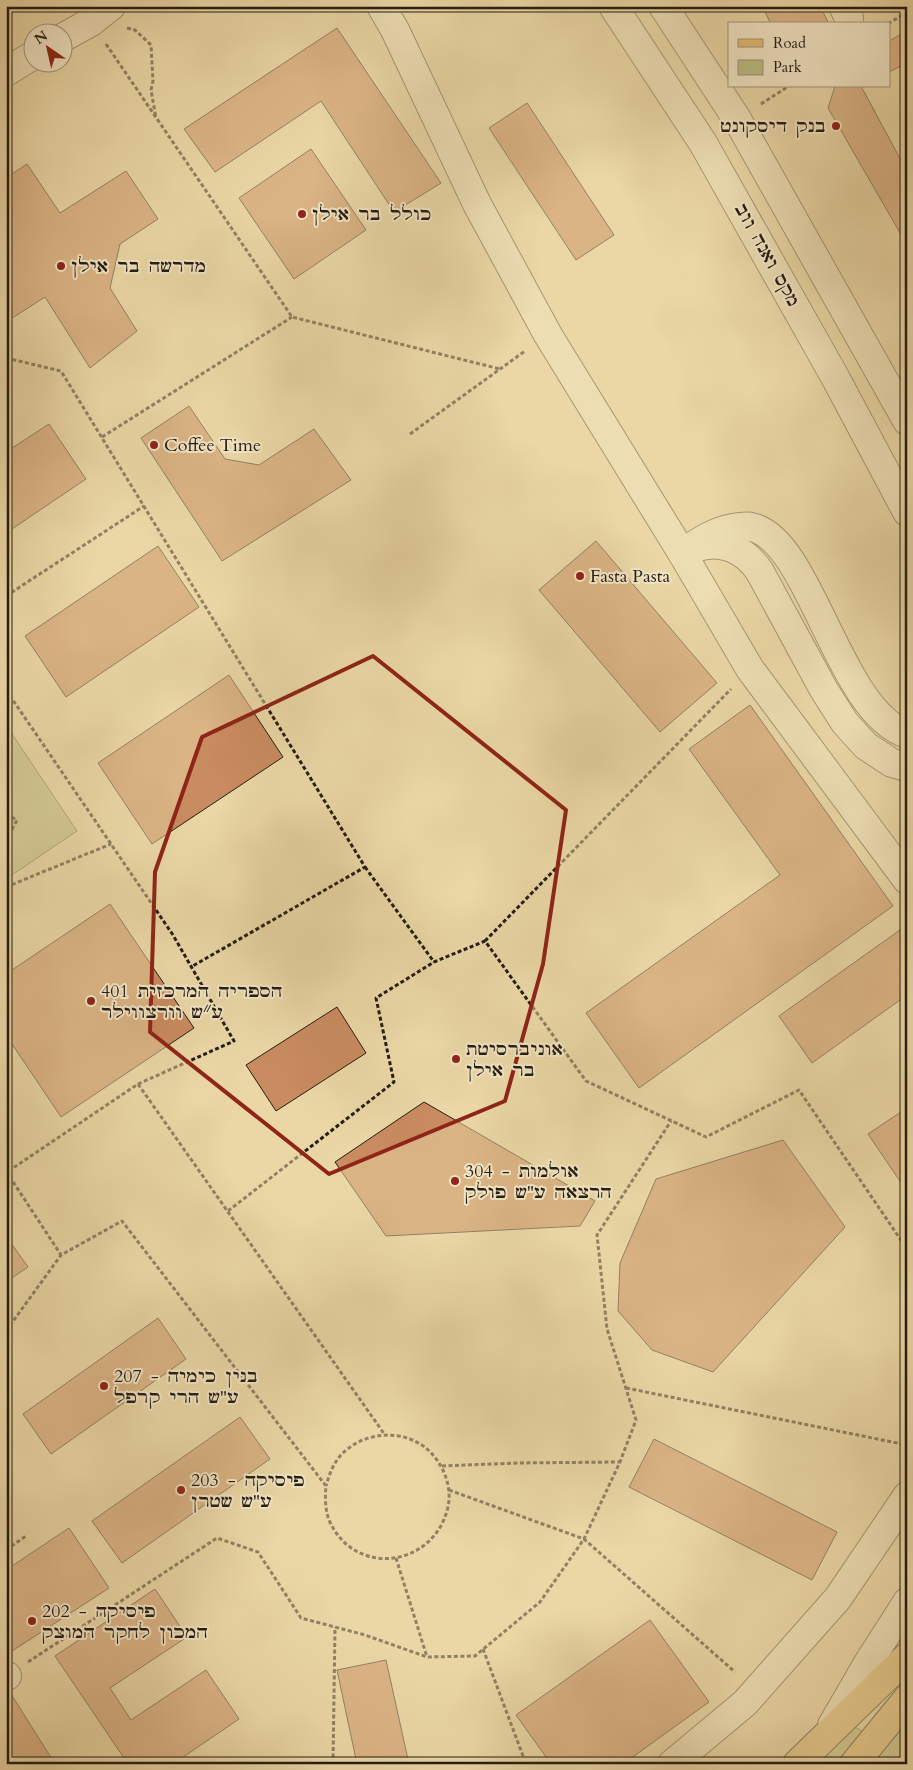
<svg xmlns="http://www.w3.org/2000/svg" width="913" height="1770" font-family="Cardo,'Frank Ruhl Libre',serif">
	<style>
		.green { fill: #bcbd83; stroke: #706c4b }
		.building { fill: #c98b60; stroke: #251c13 }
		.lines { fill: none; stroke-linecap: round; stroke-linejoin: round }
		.minor-casing { stroke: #564b38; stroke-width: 30 }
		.major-casing { stroke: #251c13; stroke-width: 30 }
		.highway-casing { stroke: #251c13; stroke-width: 30 }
		.path { stroke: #251c13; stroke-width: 3; stroke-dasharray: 4 2.5; stroke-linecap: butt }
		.minor { stroke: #f1e5c4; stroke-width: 28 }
		.major { stroke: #e5bc72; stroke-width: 28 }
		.highway { stroke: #e5bc72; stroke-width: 28 }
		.marked { fill: none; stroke: #8f2418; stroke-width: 4; stroke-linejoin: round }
		.poi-dot { fill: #8f2418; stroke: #f1e5c4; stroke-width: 2 }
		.labels { text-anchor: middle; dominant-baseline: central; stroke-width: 4; stroke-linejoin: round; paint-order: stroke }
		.poi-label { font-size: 18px; fill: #251c13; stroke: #f1e5c4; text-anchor: start }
		.street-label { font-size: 18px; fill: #251c13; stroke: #f1e5c4 }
	</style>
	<rect width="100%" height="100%" fill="#ead7a5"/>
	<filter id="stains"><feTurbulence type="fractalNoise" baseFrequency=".004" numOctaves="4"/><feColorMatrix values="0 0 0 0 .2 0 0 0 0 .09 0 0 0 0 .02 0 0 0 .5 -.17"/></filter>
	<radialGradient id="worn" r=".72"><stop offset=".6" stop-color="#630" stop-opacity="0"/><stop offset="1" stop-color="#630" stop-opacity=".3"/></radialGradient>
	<g class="green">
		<path d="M6,725L77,831L6,879Z"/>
		<path d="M907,1720V1764H870Z"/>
		<path d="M852,1725L863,1732L836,1764H812Z"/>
	</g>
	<g class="building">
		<path d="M762,6H820L829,24H771Z"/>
		<path d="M337,28L441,183L394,212L321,101L215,172L184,129Z"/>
		<path d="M907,31V63L889,72V41Z"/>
		<path d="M835,86H864L862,88L903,164L907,162V245L828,108Z"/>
		<path d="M527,103L614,235L576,260L489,128Z"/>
		<path d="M311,149L366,230L294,279L239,198Z"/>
		<path d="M27,164L60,213L126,171L158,219L120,244L110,288L137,331L90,368L45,297L6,322V178Z"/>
		<path d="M189,406L225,459L259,465L314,429L351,480L222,561L141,438Z"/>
		<path d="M49,424L86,479L6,533V452Z"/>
		<path d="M596,541L717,683L660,732L539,590Z"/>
		<path d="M158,546L199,607L66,697L25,636Z"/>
		<path d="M229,675L283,757L152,844L98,763Z"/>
		<path d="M750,705L893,906L639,1088L586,1013L780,875L689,749Z"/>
		<path d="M110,904L194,1028L61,1117L6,1035V974Z"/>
		<path d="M907,925V995L812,1063L779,1016Z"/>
		<path d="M337,1007L366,1053L276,1111L246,1065Z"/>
		<path d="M424,1102L595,1201L580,1226L386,1236L335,1162Z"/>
		<path d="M907,1108V1190H906L868,1134Z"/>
		<path d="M783,1140L845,1227L713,1372L652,1350L618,1311L620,1263L656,1179Z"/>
		<path d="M6,1236L28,1267L6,1282Z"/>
		<path d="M158,1318L186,1359L51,1454L23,1414Z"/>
		<path d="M240,1417L270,1459L122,1563L92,1521Z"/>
		<path d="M654,1439L837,1532L812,1580L629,1487Z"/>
		<path d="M69,1528L109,1588L6,1655V1570Z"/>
		<path d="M155,1589L187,1637L110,1688L131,1720L206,1670L239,1719L173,1764H128L55,1656Z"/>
		<path d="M650,1620L709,1702L623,1764H551L516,1715Z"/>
		<path d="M386,1660L409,1764H357L337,1670Z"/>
		<path d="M11,1694L55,1764H6V1697Z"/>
	</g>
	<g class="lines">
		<defs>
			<g id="minor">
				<path d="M381,6L395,30L477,204L548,335L682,553L750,669L907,880"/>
				<path d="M613,6L703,143L835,377L907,512"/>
				<path d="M663,6L737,119L907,421"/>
				<path d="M843,6L849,18"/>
				<path d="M62,38L91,22L111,6"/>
				<path d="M6,72L32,56"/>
				<path d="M695,548C721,538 746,550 760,572L824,690L845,723L866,746L892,763L907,767"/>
				<path d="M682,553C700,541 717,529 740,527C743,527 748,526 751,527C810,538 838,711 907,734"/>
				<path d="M6,1676H7"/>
				<path d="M832,1725L868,1663L907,1602"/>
				<path d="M672,1764L745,1703L838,1598L907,1496"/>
			</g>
			<path id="major" d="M854,1764L907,1699"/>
			<path id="highway" d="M797,1764L907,1657"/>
		</defs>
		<use href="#minor" class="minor-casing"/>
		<use href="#major" class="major-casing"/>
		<use href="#highway" class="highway-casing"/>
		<g class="path">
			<path d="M888,24L907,12"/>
			<path d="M127,28L135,30L151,45L153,81L151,90L156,118"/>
			<path d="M106,44L292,317L500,369"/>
			<path d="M761,104L789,86"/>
			<path d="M6,358L61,371L365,867L191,967"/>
			<path d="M410,434L525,351"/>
			<path d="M102,437L292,317"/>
			<path d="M6,596L144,506"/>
			<path d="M6,690L173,935L234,1041L138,1084L7,1172"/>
			<path d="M6,814L17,820L6,841"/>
			<path d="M365,867L434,962"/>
			<path d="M6,887L111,844"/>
			<path d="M485,941L731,689"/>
			<path d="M138,1084L385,1435"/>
			<path d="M6,1171L61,1255L122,1221L326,1486C325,1497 325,1509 329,1520C354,1578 434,1568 448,1507C452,1488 445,1469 433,1455C409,1427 364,1430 341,1455C333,1464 329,1475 326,1486"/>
			<path d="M228,1211L394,1082L376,998L434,962L485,941L586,1081L706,1137L799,1090L907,1249"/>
			<path d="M6,1331L61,1255"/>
			<path d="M626,1388L907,1445"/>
			<path d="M442,1466L517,1463L620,1462"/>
			<path d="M449,1490L584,1539L620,1462L636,1420L607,1329L597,1235L671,1121"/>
			<path d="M6,1550L26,1536"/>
			<path d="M396,1558L427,1657"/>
			<path d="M483,1649L526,1764"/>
			<path d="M28,1662L217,1538L258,1552L301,1618L365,1635L427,1657L475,1656L540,1602L584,1539L735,1672"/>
			<path d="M333,1764L335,1627"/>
		</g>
		<use href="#minor" class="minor"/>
		<use href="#major" class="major"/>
		<use href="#highway" class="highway"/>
	</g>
	<path d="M0 0H913V1770H0ZM373,656L566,810L543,964L505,1101L329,1174L150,1032L155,872L202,737Z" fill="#ead7a5" fill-opacity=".55" fill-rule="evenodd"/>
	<path class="marked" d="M373,656L566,810L543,964L505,1101L329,1174L150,1032L155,872L202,737Z"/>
	<g class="poi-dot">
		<circle cx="836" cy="126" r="5"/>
		<circle cx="302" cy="214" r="5"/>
		<circle cx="61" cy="266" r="5"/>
		<circle cx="154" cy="445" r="5"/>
		<circle cx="580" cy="576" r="5"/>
		<circle cx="91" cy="1001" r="5"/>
		<circle cx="456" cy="1059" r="5"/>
		<circle cx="455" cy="1181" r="5"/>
		<circle cx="104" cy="1386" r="5"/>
		<circle cx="181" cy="1490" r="5"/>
		<circle cx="32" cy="1621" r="5"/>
	</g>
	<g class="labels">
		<g class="poi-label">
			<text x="826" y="126" text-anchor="end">בנק דיסקונט</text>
			<text x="312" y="214">כולל בר אילן</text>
			<text x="71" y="266">מדרשה בר אילן</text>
			<text x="164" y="445">Coffee Time</text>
			<text x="590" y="576">Fasta Pasta</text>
			<text x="101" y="991">401 הספריה המרכזית<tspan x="101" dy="21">ע״ש וורצווילר</tspan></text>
			<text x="466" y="1049">אוניברסיטת<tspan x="466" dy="21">בר אילן</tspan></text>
			<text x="465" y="1171">304 - אולמות<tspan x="465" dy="21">הרצאה ע"ש פולק</tspan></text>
			<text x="114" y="1376">207 - בנין כימיה<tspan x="114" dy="21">ע"ש הרי קרפל</tspan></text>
			<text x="191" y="1480">203 - פיסיקה<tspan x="191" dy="21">ע"ש שטרן</tspan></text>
			<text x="42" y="1611">202 - פיסיקה<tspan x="42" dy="21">המכון לחקר המוצק</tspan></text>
		</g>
		<g class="street-label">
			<text transform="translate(767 255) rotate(61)">מקס ואנה ווב</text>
		</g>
	</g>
	<rect width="913" height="1770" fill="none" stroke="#ead7a5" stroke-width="25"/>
	<rect x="8" y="8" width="898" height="1755" fill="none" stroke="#251c13" stroke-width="2.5"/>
	<rect x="12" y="12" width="888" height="1745" fill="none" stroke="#251c13"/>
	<rect x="728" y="22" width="162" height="65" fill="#f1e5c4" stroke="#9f957d"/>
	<rect x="738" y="39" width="25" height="8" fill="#e5bc72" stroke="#9f957d"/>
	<text x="773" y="48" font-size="15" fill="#251c13">Road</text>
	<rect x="738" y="60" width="25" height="15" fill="#bcbd83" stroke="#9f957d"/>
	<text x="773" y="72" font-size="15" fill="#251c13">Park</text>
	<g transform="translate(48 48) rotate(326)"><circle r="24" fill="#f1e5c4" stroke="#9f957d"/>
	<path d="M0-4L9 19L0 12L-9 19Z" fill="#8f2418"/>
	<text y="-8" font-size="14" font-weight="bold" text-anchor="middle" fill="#251c13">N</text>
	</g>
	<rect width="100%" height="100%" filter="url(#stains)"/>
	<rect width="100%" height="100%" fill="url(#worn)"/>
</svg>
